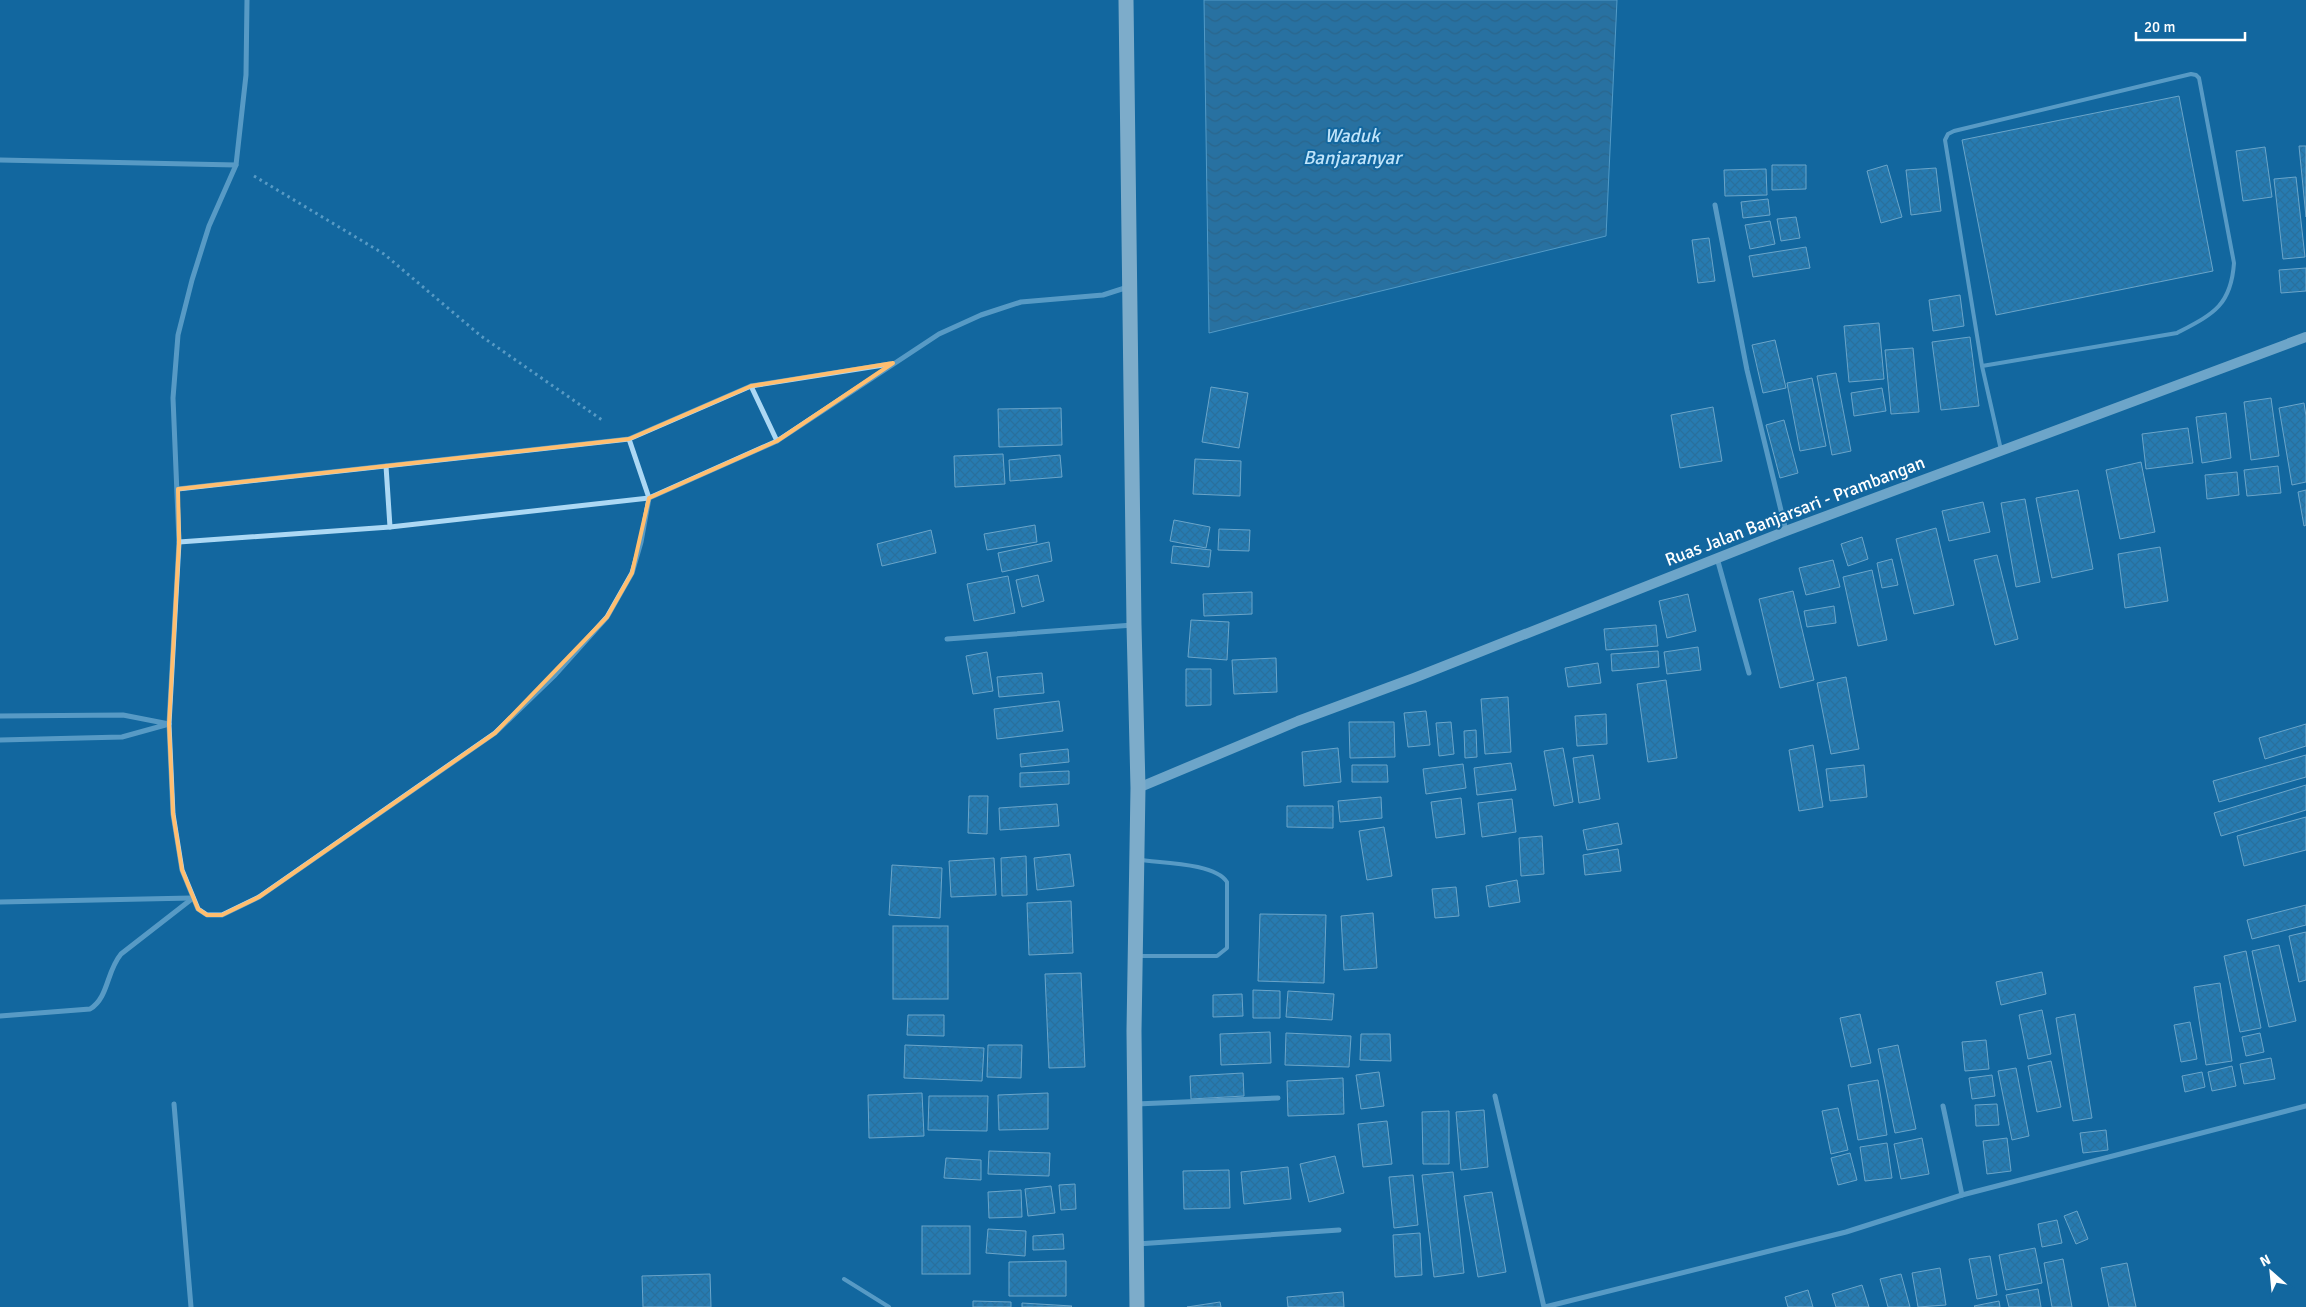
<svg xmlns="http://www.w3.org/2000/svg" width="2306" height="1307" font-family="Signika,sans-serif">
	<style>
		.water { fill: url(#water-waves); stroke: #9ed6f7 }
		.building { fill: url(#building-cross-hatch); stroke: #d4eefd }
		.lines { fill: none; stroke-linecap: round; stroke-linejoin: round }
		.path { stroke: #acd8f4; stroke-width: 3; stroke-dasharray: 2.5 4; stroke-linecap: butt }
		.lane { stroke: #acd8f4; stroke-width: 4 }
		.street { stroke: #acd8f4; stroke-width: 5 }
		.secondary { stroke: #dcf0fd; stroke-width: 10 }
		.highway { stroke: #fff; stroke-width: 15 }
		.marked { fill: none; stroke: #ffbe6f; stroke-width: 4; stroke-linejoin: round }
		.labels { text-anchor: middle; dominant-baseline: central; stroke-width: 4; stroke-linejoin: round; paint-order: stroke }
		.street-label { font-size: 18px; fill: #fff; stroke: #13679f }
		.water-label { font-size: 19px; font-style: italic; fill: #c0e4fa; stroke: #13679f }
	</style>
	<defs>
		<pattern id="water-waves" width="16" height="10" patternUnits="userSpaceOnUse" patternTransform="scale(1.25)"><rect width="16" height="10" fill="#437da4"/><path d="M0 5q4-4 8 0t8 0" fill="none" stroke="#486478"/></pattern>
		<pattern id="building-cross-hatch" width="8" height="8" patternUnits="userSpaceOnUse" patternTransform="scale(1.25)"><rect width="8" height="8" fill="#4193c7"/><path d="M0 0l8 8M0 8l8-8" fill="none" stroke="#457a9c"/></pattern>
	</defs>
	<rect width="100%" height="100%" fill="#13679f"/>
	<path class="water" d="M1204,0H1617L1606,236L1209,333Z"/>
	<g class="building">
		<path d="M2179,96L2213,271L1996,315L1962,140Z"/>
		<path d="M2299,146H2306V217Z"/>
		<path d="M2265,147L2272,197L2243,201L2236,151Z"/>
		<path d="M1772,165H1806V189L1772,190Z"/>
		<path d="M1887,165L1902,217L1881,223L1867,171Z"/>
		<path d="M1936,168L1941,211L1911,215L1906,170Z"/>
		<path d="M1766,169L1767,195L1725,196L1724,170Z"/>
		<path d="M2296,177L2305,257L2283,259L2274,179Z"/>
		<path d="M1768,199L1770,215L1743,218L1741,202Z"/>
		<path d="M1796,217L1800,238L1781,241L1777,219Z"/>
		<path d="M1770,221L1775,244L1750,249L1745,225Z"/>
		<path d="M1709,238L1715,281L1698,283L1692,240Z"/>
		<path d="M1806,247L1810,268L1753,277L1749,256Z"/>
		<path d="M2306,268V291L2281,293L2279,270Z"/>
		<path d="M1960,295L1964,326L1933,331L1929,300Z"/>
		<path d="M1879,323L1884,379L1849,382L1844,326Z"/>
		<path d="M1970,337L1979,406L1941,410L1932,342Z"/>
		<path d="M1775,340L1786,388L1763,393L1752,345Z"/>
		<path d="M1913,348L1919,412L1891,414L1885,350Z"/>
		<path d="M1836,373L1851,451L1832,455L1817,376Z"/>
		<path d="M1812,378L1826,446L1800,451L1787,383Z"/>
		<path d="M1211,387L1248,393L1239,448L1202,442Z"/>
		<path d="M1882,388L1886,411L1854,416L1851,393Z"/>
		<path d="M2271,398L2279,456L2251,460L2244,402Z"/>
		<path d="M2304,403L2306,416V482L2292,485L2279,408Z"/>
		<path d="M1713,407L1722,461L1680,468L1671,415Z"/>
		<path d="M1061,408L1062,445L999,447L998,409Z"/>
		<path d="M2226,413L2231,458L2202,463L2196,417Z"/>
		<path d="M1784,420L1798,473L1780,478L1766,425Z"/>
		<path d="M2188,428L2193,463L2146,469L2142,434Z"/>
		<path d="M1003,454L1005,484L955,487L954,456Z"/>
		<path d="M1060,455L1062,477L1010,481L1009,460Z"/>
		<path d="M1195,459L1241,461L1240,496L1193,494Z"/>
		<path d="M2141,462L2155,532L2120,539L2106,470Z"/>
		<path d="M2278,466L2281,493L2247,496L2244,470Z"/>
		<path d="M2237,472L2239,495L2207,499L2205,475Z"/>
		<path d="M2078,490L2093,569L2052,578L2036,498Z"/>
		<path d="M2306,490V525L2304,526L2298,492Z"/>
		<path d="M2025,499L2040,582L2016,587L2001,503Z"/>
		<path d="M1983,502L1990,532L1949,541L1942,511Z"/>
		<path d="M1174,520L1210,527L1206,548L1170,541Z"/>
		<path d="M1035,525L1037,542L987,550L984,534Z"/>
		<path d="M1936,528L1954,605L1914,614L1896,539Z"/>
		<path d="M1219,529L1250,530L1249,551L1218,550Z"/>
		<path d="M931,530L936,553L882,566L877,544Z"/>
		<path d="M1862,537L1868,559L1848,566L1841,544Z"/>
		<path d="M1049,542L1052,561L1002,572L998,553Z"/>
		<path d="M1173,546L1211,550L1209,567L1171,563Z"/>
		<path d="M2160,547L2168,601L2125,608L2118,554Z"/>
		<path d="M1997,555L2018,639L1995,645L1974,560Z"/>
		<path d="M1892,559L1898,585L1882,588L1877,563Z"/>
		<path d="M1833,560L1840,587L1806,595L1799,568Z"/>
		<path d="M1872,570L1887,640L1858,646L1843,577Z"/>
		<path d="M1038,575L1044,601L1022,607L1016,580Z"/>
		<path d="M1008,576L1015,613L974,621L967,584Z"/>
		<path d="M1793,591L1814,680L1780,688L1759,599Z"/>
		<path d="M1252,592V614L1204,616L1203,594Z"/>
		<path d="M1688,594L1696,631L1667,638L1659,601Z"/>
		<path d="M1834,606L1836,623L1807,627L1804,611Z"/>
		<path d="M1191,620L1229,622L1227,660L1188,657Z"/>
		<path d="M1656,625L1658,646L1606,650L1604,629Z"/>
		<path d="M1698,647L1701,670L1667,674L1664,652Z"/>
		<path d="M1658,651L1659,667L1612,671L1611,654Z"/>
		<path d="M987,652L993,691L973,694L966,656Z"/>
		<path d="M1276,658L1277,692L1234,694L1232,660Z"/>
		<path d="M1598,663L1601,683L1568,687L1565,668Z"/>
		<path d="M1186,669H1211V705L1186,706Z"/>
		<path d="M1042,673L1044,693L999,697L997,677Z"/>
		<path d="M1846,677L1859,749L1831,754L1817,683Z"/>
		<path d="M1666,680L1677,758L1648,762L1637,684Z"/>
		<path d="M1508,697L1511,752L1485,754L1481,699Z"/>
		<path d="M1059,701L1063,731L997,739L994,709Z"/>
		<path d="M1426,711L1430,745L1408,747L1404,713Z"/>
		<path d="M1606,714L1607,744L1577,746L1575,716Z"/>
		<path d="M1349,722H1394L1395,757L1350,758Z"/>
		<path d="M1451,722L1454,754L1439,756L1436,723Z"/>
		<path d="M2306,724V746L2265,759L2259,738Z"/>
		<path d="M1476,730L1477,757L1465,758L1464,731Z"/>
		<path d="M1813,745L1823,807L1799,811L1789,750Z"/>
		<path d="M1338,748L1341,782L1304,786L1302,752Z"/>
		<path d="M1563,748L1573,802L1554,806L1544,751Z"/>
		<path d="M1068,749L1069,762L1021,767L1020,754Z"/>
		<path d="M1593,755L1600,799L1579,803L1573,758Z"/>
		<path d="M2306,755V777L2219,802L2213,781Z"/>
		<path d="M1511,763L1516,790L1477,795L1474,768Z"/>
		<path d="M1463,764L1466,788L1426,794L1423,769Z"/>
		<path d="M1352,765H1387L1388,782H1352Z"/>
		<path d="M1864,765L1867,797L1830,801L1826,769Z"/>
		<path d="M1069,771V784L1020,787V773Z"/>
		<path d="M2306,785V810L2221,836L2214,813Z"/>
		<path d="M969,796H988L987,834L968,833Z"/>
		<path d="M1381,797L1382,818L1340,822L1338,801Z"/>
		<path d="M1461,798L1465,834L1436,838L1431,802Z"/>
		<path d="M1512,799L1516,832L1482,837L1478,803Z"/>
		<path d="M1057,804L1059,826L1000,830L999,808Z"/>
		<path d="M1287,806H1333V828L1287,827Z"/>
		<path d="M2306,817V850L2244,866L2237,836Z"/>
		<path d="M1618,823L1622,844L1587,850L1583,830Z"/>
		<path d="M1384,827L1392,876L1367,880L1359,831Z"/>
		<path d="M1542,836L1544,874L1521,876L1519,838Z"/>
		<path d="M1618,849L1621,871L1585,875L1583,855Z"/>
		<path d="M1070,854L1074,886L1037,890L1034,858Z"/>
		<path d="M1026,856L1027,895L1002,896L1001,858Z"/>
		<path d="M994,858L996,895L951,897L949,861Z"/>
		<path d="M892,865L942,868L940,918L889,915Z"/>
		<path d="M1517,880L1520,902L1489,907L1486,886Z"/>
		<path d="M1456,887L1459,916L1435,918L1432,889Z"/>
		<path d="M1071,901L1073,953L1029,955L1027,903Z"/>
		<path d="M2306,905V925L2252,939L2247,920Z"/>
		<path d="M1373,913L1377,968L1344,970L1341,916Z"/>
		<path d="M1260,914L1326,915L1324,983L1258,981Z"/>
		<rect x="893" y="926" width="55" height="73"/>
		<path d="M2306,932V980L2299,982L2289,936Z"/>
		<path d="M2279,945L2296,1021L2269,1027L2252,951Z"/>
		<path d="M2246,951L2261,1028L2240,1032L2224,956Z"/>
		<path d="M2042,972L2046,994L2001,1005L1996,982Z"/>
		<path d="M1081,973L1085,1067L1049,1068L1045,974Z"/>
		<path d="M2220,983L2232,1061L2206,1065L2194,987Z"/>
		<path d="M1253,990L1280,991V1018H1253Z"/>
		<path d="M1288,991L1334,994L1332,1020L1286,1017Z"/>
		<path d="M1242,994L1243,1016L1213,1017V995Z"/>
		<path d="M2042,1010L2051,1054L2028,1059L2019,1015Z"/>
		<path d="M1860,1014L1871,1063L1851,1067L1840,1018Z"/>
		<path d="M2075,1014L2092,1118L2073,1121L2056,1018Z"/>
		<path d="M908,1015H944V1036L907,1035Z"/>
		<path d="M2190,1022L2197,1059L2181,1062L2174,1025Z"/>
		<path d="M1270,1032L1271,1063L1221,1065L1220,1034Z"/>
		<path d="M1286,1033L1351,1036L1349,1067L1285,1065Z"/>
		<path d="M2260,1033L2264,1052L2246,1056L2242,1037Z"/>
		<path d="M1361,1034H1390L1391,1061L1360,1060Z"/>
		<path d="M1986,1040L1989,1069L1965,1071L1962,1042Z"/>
		<path d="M905,1045L984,1048L982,1081L904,1078Z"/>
		<path d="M988,1045H1022L1021,1078L987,1077Z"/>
		<path d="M1898,1045L1916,1129L1895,1133L1878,1049Z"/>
		<path d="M2271,1058L2275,1079L2244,1084L2240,1064Z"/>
		<path d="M2051,1061L2061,1107L2037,1112L2028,1066Z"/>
		<path d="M2232,1066L2236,1086L2212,1091L2208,1072Z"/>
		<path d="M2016,1068L2029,1136L2012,1140L1998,1071Z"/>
		<path d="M1379,1072L1384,1106L1361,1109L1356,1075Z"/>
		<path d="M2202,1072L2205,1087L2185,1092L2182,1076Z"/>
		<path d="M1243,1073L1244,1096L1191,1099L1190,1076Z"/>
		<path d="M1992,1075L1995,1096L1972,1099L1969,1078Z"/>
		<path d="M1343,1078L1344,1114L1288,1116L1287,1081Z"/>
		<path d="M1878,1080L1887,1135L1858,1140L1848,1085Z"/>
		<path d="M922,1093L924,1136L869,1138L868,1095Z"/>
		<path d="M1048,1093V1129L999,1130L998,1095Z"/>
		<path d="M929,1096H988L987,1131L928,1130Z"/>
		<path d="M1997,1104L1999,1125L1976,1126L1975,1105Z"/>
		<path d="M1838,1108L1848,1150L1831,1154L1822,1111Z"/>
		<path d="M1484,1110L1488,1167L1461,1170L1456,1112Z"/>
		<path d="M1449,1111V1164H1423L1422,1112Z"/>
		<path d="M1387,1121L1392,1164L1363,1167L1358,1124Z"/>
		<path d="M2106,1130L2108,1150L2083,1153L2080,1133Z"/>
		<path d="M1922,1138L1929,1174L1901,1179L1894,1144Z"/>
		<path d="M2007,1138L2011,1171L1987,1174L1983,1141Z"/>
		<path d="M1887,1143L1892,1178L1865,1181L1860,1147Z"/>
		<path d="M989,1151L1050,1153L1049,1176L988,1174Z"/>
		<path d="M1850,1153L1857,1180L1838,1185L1831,1158Z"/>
		<path d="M1335,1156L1344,1193L1309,1202L1300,1164Z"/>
		<path d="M946,1158L981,1160V1180L944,1178Z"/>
		<path d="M1288,1167L1291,1199L1244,1204L1241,1172Z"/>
		<path d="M1229,1170L1230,1208L1184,1209L1183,1171Z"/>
		<path d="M1453,1172L1464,1273L1434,1277L1422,1175Z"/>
		<path d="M1413,1175L1418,1225L1394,1228L1389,1177Z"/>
		<path d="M1075,1184L1076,1209L1061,1210L1059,1185Z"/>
		<path d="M1051,1186L1055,1213L1028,1216L1025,1189Z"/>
		<path d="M1021,1190L1022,1217L989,1218L988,1192Z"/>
		<path d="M1492,1192L1506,1272L1478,1277L1464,1196Z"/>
		<path d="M2077,1211L2088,1239L2076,1244L2064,1216Z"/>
		<path d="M2057,1220L2062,1243L2042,1247L2038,1224Z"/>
		<rect x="922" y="1226" width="48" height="48"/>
		<path d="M988,1229L1026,1231L1025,1256L986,1253Z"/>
		<path d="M1420,1233L1422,1275L1395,1277L1393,1235Z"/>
		<path d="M1063,1234L1064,1249L1033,1250V1236Z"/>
		<path d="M2035,1248L2042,1283L2006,1290L1999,1255Z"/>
		<path d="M1990,1256L1997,1295L1977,1299L1969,1259Z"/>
		<path d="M2063,1259L2072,1307H2052L2044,1263Z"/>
		<path d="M1066,1261V1296H1009V1262Z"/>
		<path d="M2127,1263L2136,1307H2109L2101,1268Z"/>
		<path d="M1940,1268L1946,1305L1918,1307L1912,1273Z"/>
		<path d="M710,1274L711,1307H643L642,1276Z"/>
		<path d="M1901,1274L1910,1307H1888L1880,1279Z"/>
		<path d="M1862,1285L1869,1307H1836L1832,1294Z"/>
		<path d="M2038,1289L2041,1307H2009L2006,1295Z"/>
		<path d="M1808,1290L1813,1307H1788L1785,1297Z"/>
		<path d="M1343,1292L1344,1307H1288L1287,1297Z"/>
		<path d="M973,1301L1011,1302V1307H973Z"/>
		<path d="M1999,1301L2000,1307H1975L1974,1306Z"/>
		<path d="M1220,1302L1221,1307H1187Z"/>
		<path d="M1022,1303L1072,1306L1071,1307H1022Z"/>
	</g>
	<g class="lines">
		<path class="path" d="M254,176L384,254L481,336L602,420"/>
		<g class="lane">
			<path d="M1982,366L2177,333C2213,314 2231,306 2234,263L2199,78L2196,75L2191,74L1954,131L1948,134L1945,140L1982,366L2001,450"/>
			<path d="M1138,956H1217L1227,948V882C1215,863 1162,863 1141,860"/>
			<path d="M844,1279L889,1307"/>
		</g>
		<g class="street">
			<path d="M247,0L246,75L236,165L209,226L192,280L178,335L173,398L179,542L169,724L173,814L182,870L198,909L207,915H222L259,897L495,733L554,676L607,617L632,573L641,542L649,498L629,439"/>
			<path d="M0,160L236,165"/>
			<path d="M1715,205L1747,370L1786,531"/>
			<path d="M751,386L777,441"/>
			<path d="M386,466L390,527"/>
			<path d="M178,489L629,439L751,386L890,364"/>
			<path d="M179,542L390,527L649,498L777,441L939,334L981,315L1021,302L1103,295L1128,287"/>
			<path d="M1717,558L1749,673"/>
			<path d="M947,639L1133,625"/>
			<path d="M0,716L123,715L169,724L122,737L0,740"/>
			<path d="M0,902L192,898"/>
			<path d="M0,1016L90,1009C109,997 106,972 121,954L193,898"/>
			<path d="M1495,1096L1544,1307"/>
			<path d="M174,1104L191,1307"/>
			<path d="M1136,1104L1278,1098"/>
			<path d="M1943,1106L1962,1195"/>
			<path d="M1137,1244L1339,1230"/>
			<path d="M1545,1307L1846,1232L1962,1195L2306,1106"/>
		</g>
		<path class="secondary" d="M1138,788L1298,721L1414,678L1786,531L2306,337"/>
		<path class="highway" d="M1126,0L1134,625L1138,788L1134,1031L1137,1307"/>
	</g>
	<path d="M0 0H2306V1307H0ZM893,363L777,441L649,498L632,573L607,617L495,733L259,897L222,915H207L198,909L182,870L173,814L169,724L179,542L178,489L629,439L751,386Z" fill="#13679f" fill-opacity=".55" fill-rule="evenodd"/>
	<path class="marked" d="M893,363L777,441L649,498L632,573L607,617L495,733L259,897L222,915H207L198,909L182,870L173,814L169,724L179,542L178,489L629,439L751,386Z"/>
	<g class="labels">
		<g class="street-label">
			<text transform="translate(1795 511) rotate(-21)">Ruas Jalan Banjarsari - Prambangan</text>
		</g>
		<g class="water-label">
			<text x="1352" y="136">Waduk<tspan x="1352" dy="22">Banjaranyar</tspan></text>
		</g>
	</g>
	<g transform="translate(2271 1272) rotate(333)" stroke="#13679f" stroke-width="4" paint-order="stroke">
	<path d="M0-4L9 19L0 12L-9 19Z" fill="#ffffff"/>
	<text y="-8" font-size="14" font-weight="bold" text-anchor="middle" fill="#ffffff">N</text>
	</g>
	<path d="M2136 32v8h109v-8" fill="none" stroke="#ffffff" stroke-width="2.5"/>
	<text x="2144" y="32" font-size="15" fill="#ffffff" stroke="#13679f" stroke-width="4" paint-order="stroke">20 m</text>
</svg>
